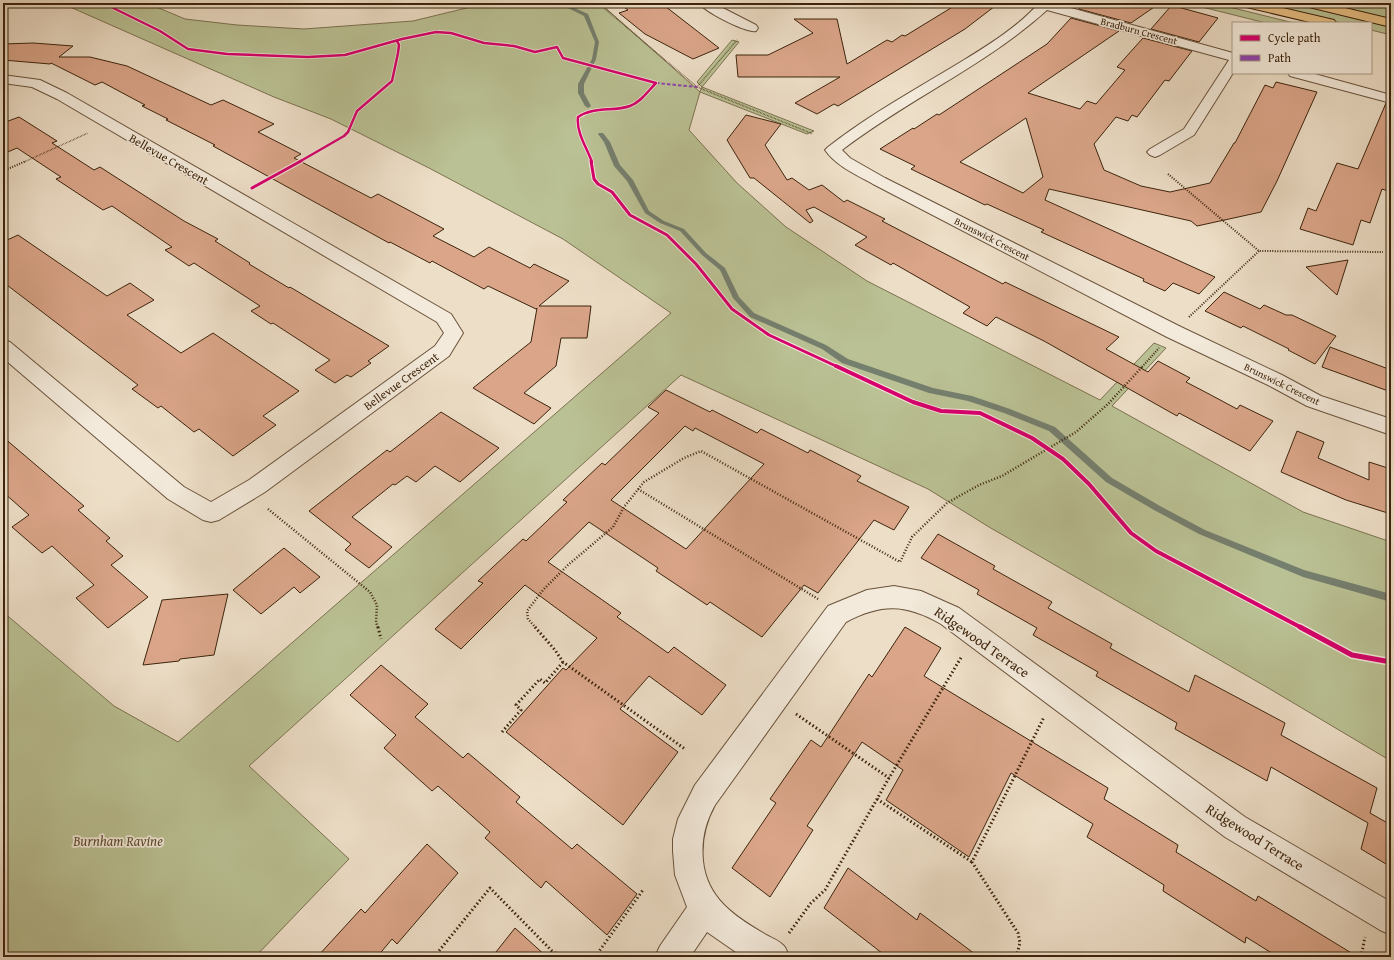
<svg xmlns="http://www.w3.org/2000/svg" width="1394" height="960" font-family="'Gentium Book Plus',serif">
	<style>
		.green { fill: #bac194; stroke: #7c7250 }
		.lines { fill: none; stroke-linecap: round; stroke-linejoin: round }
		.stream { fill: #757f6e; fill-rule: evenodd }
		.building { fill: #daa589; stroke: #3d240c; fill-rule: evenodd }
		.minor-casing { stroke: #69523b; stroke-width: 2 }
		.major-casing { stroke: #3d240c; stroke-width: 2 }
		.path-far3 { stroke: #3d240c; stroke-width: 1.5; stroke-dasharray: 0.5 1; stroke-linecap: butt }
		.path-far2 { stroke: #3d240c; stroke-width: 2; stroke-dasharray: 1 1.5; stroke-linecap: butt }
		.path-far1 { stroke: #3d240c; stroke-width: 2.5; stroke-dasharray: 1 2; stroke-linecap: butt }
		.path { stroke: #3d240c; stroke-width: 3; stroke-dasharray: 1.5 2.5; stroke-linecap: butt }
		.minor { fill: #f3eadb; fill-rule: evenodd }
		.major { fill: #e6bf84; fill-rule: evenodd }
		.quiet { stroke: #8e44ad; stroke-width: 2; stroke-dasharray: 3.5 2; stroke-linecap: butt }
		.cycleway-far3-casing { stroke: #f3eadb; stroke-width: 4 }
		.cycleway-far2-casing { stroke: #f3eadb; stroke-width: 5 }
		.cycleway-far1-casing { stroke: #f3eadb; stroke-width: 6 }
		.cycleway-casing { stroke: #f3eadb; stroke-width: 8 }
		.cycleway-far3 { stroke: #d6006c; stroke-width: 2.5 }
		.cycleway-far2 { stroke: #d6006c; stroke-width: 3 }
		.cycleway-far1 { stroke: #d6006c; stroke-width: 4 }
		.cycleway { stroke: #d6006c; stroke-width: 5 }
		.labels { text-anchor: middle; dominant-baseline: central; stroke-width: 3.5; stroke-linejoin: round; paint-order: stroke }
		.far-street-label { font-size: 10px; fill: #3d240c; stroke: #f3eadb }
		.street-label { font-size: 12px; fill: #3d240c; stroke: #f3eadb }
		.near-street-label { font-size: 14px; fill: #3d240c; stroke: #f3eadb }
		.near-park-label { font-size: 14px; font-style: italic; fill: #5c4b2e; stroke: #f3eadb }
	</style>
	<rect width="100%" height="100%" fill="#eddec7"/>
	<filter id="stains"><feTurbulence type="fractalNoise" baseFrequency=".005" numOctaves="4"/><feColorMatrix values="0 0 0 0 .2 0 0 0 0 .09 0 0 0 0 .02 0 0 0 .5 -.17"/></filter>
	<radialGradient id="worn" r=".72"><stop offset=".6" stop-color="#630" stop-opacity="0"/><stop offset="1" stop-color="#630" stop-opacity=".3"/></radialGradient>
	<g class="green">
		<path d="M61,3H147L185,19L237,25L304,29L413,21L487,3H600L700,92L702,87L697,82L732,40L739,42L702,87L814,131L807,134L700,92L689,130L737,183L786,227L867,281L1100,400L1154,343L1166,348L1112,406L1303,512L1391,542V761L1270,689L989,527L928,489L681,375L249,766L349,859L255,957H3V612L114,706L178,742L671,313L563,239L429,168L331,119L274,97Z"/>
		<path d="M1186,3H1213L1294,23H1266Z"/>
		<path d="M1260,3H1296L1391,27V35L1371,30V23H1342Z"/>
		<path d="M1325,3H1391V19Z"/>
	</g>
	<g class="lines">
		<g class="stream">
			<path d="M570,6L588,14L599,42L596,59L584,84V93L591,106L588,108L585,106L578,93V84L592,59L595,42L584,16L568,8V7Z"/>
			<path d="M599,133H603L610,142L620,165L633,180L649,211L664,221L684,229L706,253L725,268L739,297L754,313L826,345L848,359L933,388L972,396L1010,409L1055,427L1112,478L1160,506L1205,530L1304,570L1391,594V602L1303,577L1199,534L1154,510L1106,482L1049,431L1004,413L968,401L929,393L842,363L822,349L750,317L733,298L720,270L702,255L680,231L660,223L645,213L627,181L614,166L604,142L598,134Z"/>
		</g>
	</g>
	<g class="building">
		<path d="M618,3H661L719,48L693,59L645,34L619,13L628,10Z"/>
		<path d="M959,3H999L965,29L838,106L834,104L817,114L795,103L840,77H738L736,55H768L813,33L794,19H837L847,64L887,40L892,42L902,35L905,36Z"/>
		<path d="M1084,3H1160L1131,23L1079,9Z"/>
		<path d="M1171,6L1178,7L1218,18L1199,42L1151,29Z"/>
		<path d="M1071,18L1119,31L1028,93L1080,109L1087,101L1096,104L1125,70L1117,67L1143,38L1192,51L1169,81L1165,80L1137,117L1132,115L1128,121L1116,117L1094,144L1104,170L1141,186L1170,192L1210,183L1234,143H1235L1265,85L1273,88L1276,82L1317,92L1277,181L1261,212L1197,226L1191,221L1049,189L1045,200L1215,277L1199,294L1173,283L1165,291L1143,281L1144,279L1041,232L1044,230L987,204L985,205L911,169L915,166L880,149L913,128L914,129L937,114L939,115L1047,44ZM1026,118L1043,177L1023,193L960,162Z"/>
		<path d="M33,43L73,46L59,57H90L127,66L211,105L223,100L274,124L258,132L301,154L294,158L371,198L378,194L444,229L433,236L474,257L489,247L530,268L534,264L569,281L539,306H591L587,338H561L556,366L524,393L551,408L534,424L473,388L531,342L537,308L536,309L488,286L484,289L432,261L430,263L390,242L389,243L213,146L215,145L166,120L168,119L142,106L145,105L102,82L95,85L51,63L50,64L3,60V44Z"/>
		<path d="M1386,103L1391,104V192L1382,189L1370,223L1361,220L1353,245L1300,229L1308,208L1316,211L1337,163L1358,169Z"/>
		<path d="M746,115L781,124L765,145L787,180L792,178L809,190L822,185L844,202L847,200L885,219L882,221L1003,284L1005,282L1119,337L1106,349L1148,372L1158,361L1190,378L1186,382L1209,394L1237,409L1240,405L1273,421L1250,451L1179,413L1177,416L1044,341L996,317L987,326L963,313L970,307L893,263L891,265L855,245L867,237L814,207L806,210L813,221L810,223L754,178H750L727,140Z"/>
		<path d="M19,117L57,141L52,143L94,170L100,167L184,221L218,239L215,241L250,263L249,264L289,288L290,287L389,346L368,361L371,363L351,377L347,375L335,383L315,370L330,360L273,323L271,324L251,311L260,306L194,263L189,266L165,250L172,247L112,206L103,210L56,179L61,177L17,148L3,154V123Z"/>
		<path d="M18,235L107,296L130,283L154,300L127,315L181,353L213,333L299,391L263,416L276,425L233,456L199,429L194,432L161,406L158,408L132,389L138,385L3,282V242Z"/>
		<path d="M1348,260L1337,295L1306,267Z"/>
		<path d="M1224,292L1260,309L1264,305L1286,315H1292L1336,336L1315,364L1288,350L1289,349L1243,326L1241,328L1205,311Z"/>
		<path d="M1330,347L1391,370V392L1322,367Z"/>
		<path d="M666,390L710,412L712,410L757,433L761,429L808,453L810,450L861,476L857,481L909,507L894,530L874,520L818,593L804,585L762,637L710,602L707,605L656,571L658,568L589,522L548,562L621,613L617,617L668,653L674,647L726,685L702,715L649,676L620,709L678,752L623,825L506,732L563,668L566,670L597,638L525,585L461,649L435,629L483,583L478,581L523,539L526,541L567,502L563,500L602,463L605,465L659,413L648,407ZM685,426L693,431L695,428L764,464L686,549L611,500Z"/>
		<path d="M441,412L499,448L460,482L435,466L416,482L407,476L395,485L393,484L352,517L392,547L369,568L345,550L351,544L309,511L387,450L390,452Z"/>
		<path d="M1297,431L1324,442L1318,458L1369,480V462L1391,469V514L1346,500L1281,472Z"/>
		<path d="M3,437L84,506L78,510L110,538L106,541L123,556L111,565L148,597L108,628L76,598L94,585L52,546L42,553L12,527L29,515L3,492Z"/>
		<path d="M938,534L995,566L993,569L1052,602L1048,608L1112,644L1110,648L1189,692L1195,675L1285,723L1281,735L1377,788L1370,813L1391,825V867L1361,849L1368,823L1271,767L1267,781L1175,729L1177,723L1096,676L1098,672L1033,635L1037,628L977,594L979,590L921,558Z"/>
		<path d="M284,548L320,577L300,593L294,587L261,614L233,590Z"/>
		<path d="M228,594L214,655L180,659L179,661L143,665L162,600Z"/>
		<path d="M905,627L941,648L924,676L1108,788L1104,799L1178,845L1176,852L1256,901L1258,896L1358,957H1278L1246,937L1245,943L1163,891L1164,885L1087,837L1093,824L1011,773L969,857L886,800L903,770L862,742L807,826L813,830L770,897L732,868L776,803L770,799L811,740L821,747L869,674L872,677Z"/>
		<path d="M381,665L428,704L415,717L463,758L468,753L520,797L516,802L572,849L577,844L637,894L607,935L546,881L541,888L485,838L490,832L438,786L432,791L384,748L396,735L350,695Z"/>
		<path d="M427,844L458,873L397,944L392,939L377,957H317L361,909L365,913Z"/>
		<path d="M848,868L917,920L920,913L979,957H887L824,908Z"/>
		<path d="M515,928L547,957H492Z"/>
	</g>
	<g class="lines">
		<defs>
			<g id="minor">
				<path d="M699,3H713L756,25L758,28L756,31C746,33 705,12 699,3Z"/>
				<path d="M1039,3H1053L1233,53V73L1194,135L1160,155L1155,157L1150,155L1147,152L1150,149L1184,129L1229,60L1047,10C985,66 908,99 842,150L850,158L885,178L1181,327L1282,375L1321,396L1391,419V435L1307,406L1268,385L1167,337L873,184C857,175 836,166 825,150L828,147C870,114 918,88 964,60C990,44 1019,26 1039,3Z"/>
				<path d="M1288,73H1311L1391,95V103L1290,76Z"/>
				<path d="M3,75L40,80L67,93L451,314L463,333L449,356L265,492L219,520L211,522L203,520L168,499L3,358V340L10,342L184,487L211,502L249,480L435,346L444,333L437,322L57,99L32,87L3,83Z"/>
				<path d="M894,586L921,591L959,608L1245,817L1391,902V935L1380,930L1225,837L941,624C906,604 882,603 846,622L715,805C705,823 701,840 703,861C707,898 734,916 763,933C769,937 779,940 784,946C786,948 788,954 789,957H743L707,932L690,957H655L660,946L687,907L675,875L673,851V839L678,819L695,785L828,606L867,590Z"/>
			</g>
			<g id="major">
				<path d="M1240,3H1261L1334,20L1336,23H1314L1242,6Z"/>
				<path d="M1303,3H1324L1391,19V27L1305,6Z"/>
			</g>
		</defs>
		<use href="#minor" class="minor-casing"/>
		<use href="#major" class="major-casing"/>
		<g class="path-far3">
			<path d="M598,3L697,87L813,134"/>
			<path d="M697,87L737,40"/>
			<path d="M24,162L88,133"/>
		</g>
		<g class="path-far2">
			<path d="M3,171L26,161"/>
			<path d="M1168,174L1259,251L1383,252"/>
			<path d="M1189,317L1259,251"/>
			<path d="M1142,367L1159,348"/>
		</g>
		<g class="path-far1">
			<path d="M638,489L818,599"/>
			<path d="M268,509L370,592L377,605L376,622L378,628"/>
			<path d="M536,628L528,619L527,611L543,590L568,565L613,527L624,507L644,482L684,458L701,451L900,562L912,537L947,503L979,485L1002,476L1076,432L1108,404L1143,366"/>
		</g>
		<g class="path">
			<path d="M378,627L381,639"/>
			<path d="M535,627L555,650L563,662L685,749"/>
			<path d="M796,714L889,778"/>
			<path d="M502,732L521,710L516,705L540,679L545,683L563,662"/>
			<path d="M877,799L972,862"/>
			<path d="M789,933L811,903L825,890L889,778L962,656"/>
			<path d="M434,957L490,888L552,951L561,957"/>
			<path d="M595,957L643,890"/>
			<path d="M1016,957L1020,943L1018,933L972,862L1044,717"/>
			<path d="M1361,957L1365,937"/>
		</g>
		<use href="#minor" class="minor"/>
		<use href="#major" class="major"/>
		<path class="quiet" d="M656,83L697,87"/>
		<defs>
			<g id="cycleway-far3">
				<path d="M103,3L160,31L188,49L227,54L308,57L345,55L402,39L436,32L451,33L484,43L514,46L535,52L557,47L563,58L656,83C648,91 641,102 630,106C613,112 594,106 578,117C576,132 587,148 592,162"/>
				<path d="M299,162L344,136L348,132L357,111L392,81L398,53L399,45L397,41"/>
			</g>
			<g id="cycleway-far2">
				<path d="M591,161L594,179L598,184L612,192L630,215L667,235L696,264L732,309L769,335L838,367"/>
				<path d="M252,188L301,161"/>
			</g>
			<path id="cycleway-far1" d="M836,366L913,402L941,411L980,413L1032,438L1063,459L1089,484L1131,533L1156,551L1302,628"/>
			<path id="cycleway" d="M1300,627L1352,655L1391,662"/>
		</defs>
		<use href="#cycleway-far3" class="cycleway-far3-casing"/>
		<use href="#cycleway-far2" class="cycleway-far2-casing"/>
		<use href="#cycleway-far1" class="cycleway-far1-casing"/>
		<use href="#cycleway" class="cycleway-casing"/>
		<use href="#cycleway-far3" class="cycleway-far3"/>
		<use href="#cycleway-far2" class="cycleway-far2"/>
		<use href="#cycleway-far1" class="cycleway-far1"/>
		<use href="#cycleway" class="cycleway"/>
	</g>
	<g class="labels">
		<g class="far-street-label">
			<text transform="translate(1139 31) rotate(15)">Bradburn Crescent</text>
			<text transform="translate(992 239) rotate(27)">Brunswick Crescent</text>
			<text transform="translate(1282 384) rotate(26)">Brunswick Crescent</text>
		</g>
		<g class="street-label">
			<text transform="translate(169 159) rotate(30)">Bellevue Crescent</text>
			<text transform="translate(401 381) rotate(-36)">Bellevue Crescent</text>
		</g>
		<g class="near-street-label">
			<text transform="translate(982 642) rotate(35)">Ridgewood Terrace</text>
			<text transform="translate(1255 837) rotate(32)">Ridgewood Terrace</text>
		</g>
		<g class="near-park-label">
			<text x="118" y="841">Burnham Ravine</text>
		</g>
	</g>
	<rect width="1394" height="960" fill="none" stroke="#eddec7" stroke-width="16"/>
	<rect x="4" y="4" width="1386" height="952" fill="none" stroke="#3d240c" stroke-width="2"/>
	<rect x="8" y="8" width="1378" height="944" fill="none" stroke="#3d240c"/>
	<rect x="1232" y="22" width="140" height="52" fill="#f3eadb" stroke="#aa9b88"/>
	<rect x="1240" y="35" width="20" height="6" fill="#d6006c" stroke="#aa9b88"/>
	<text x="1268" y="42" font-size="12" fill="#3d240c">Cycle path</text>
	<rect x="1240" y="55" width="20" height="6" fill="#8e44ad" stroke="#aa9b88"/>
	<text x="1268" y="62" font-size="12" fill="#3d240c">Path</text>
	<rect width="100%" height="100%" filter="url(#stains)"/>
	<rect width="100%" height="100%" fill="url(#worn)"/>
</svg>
